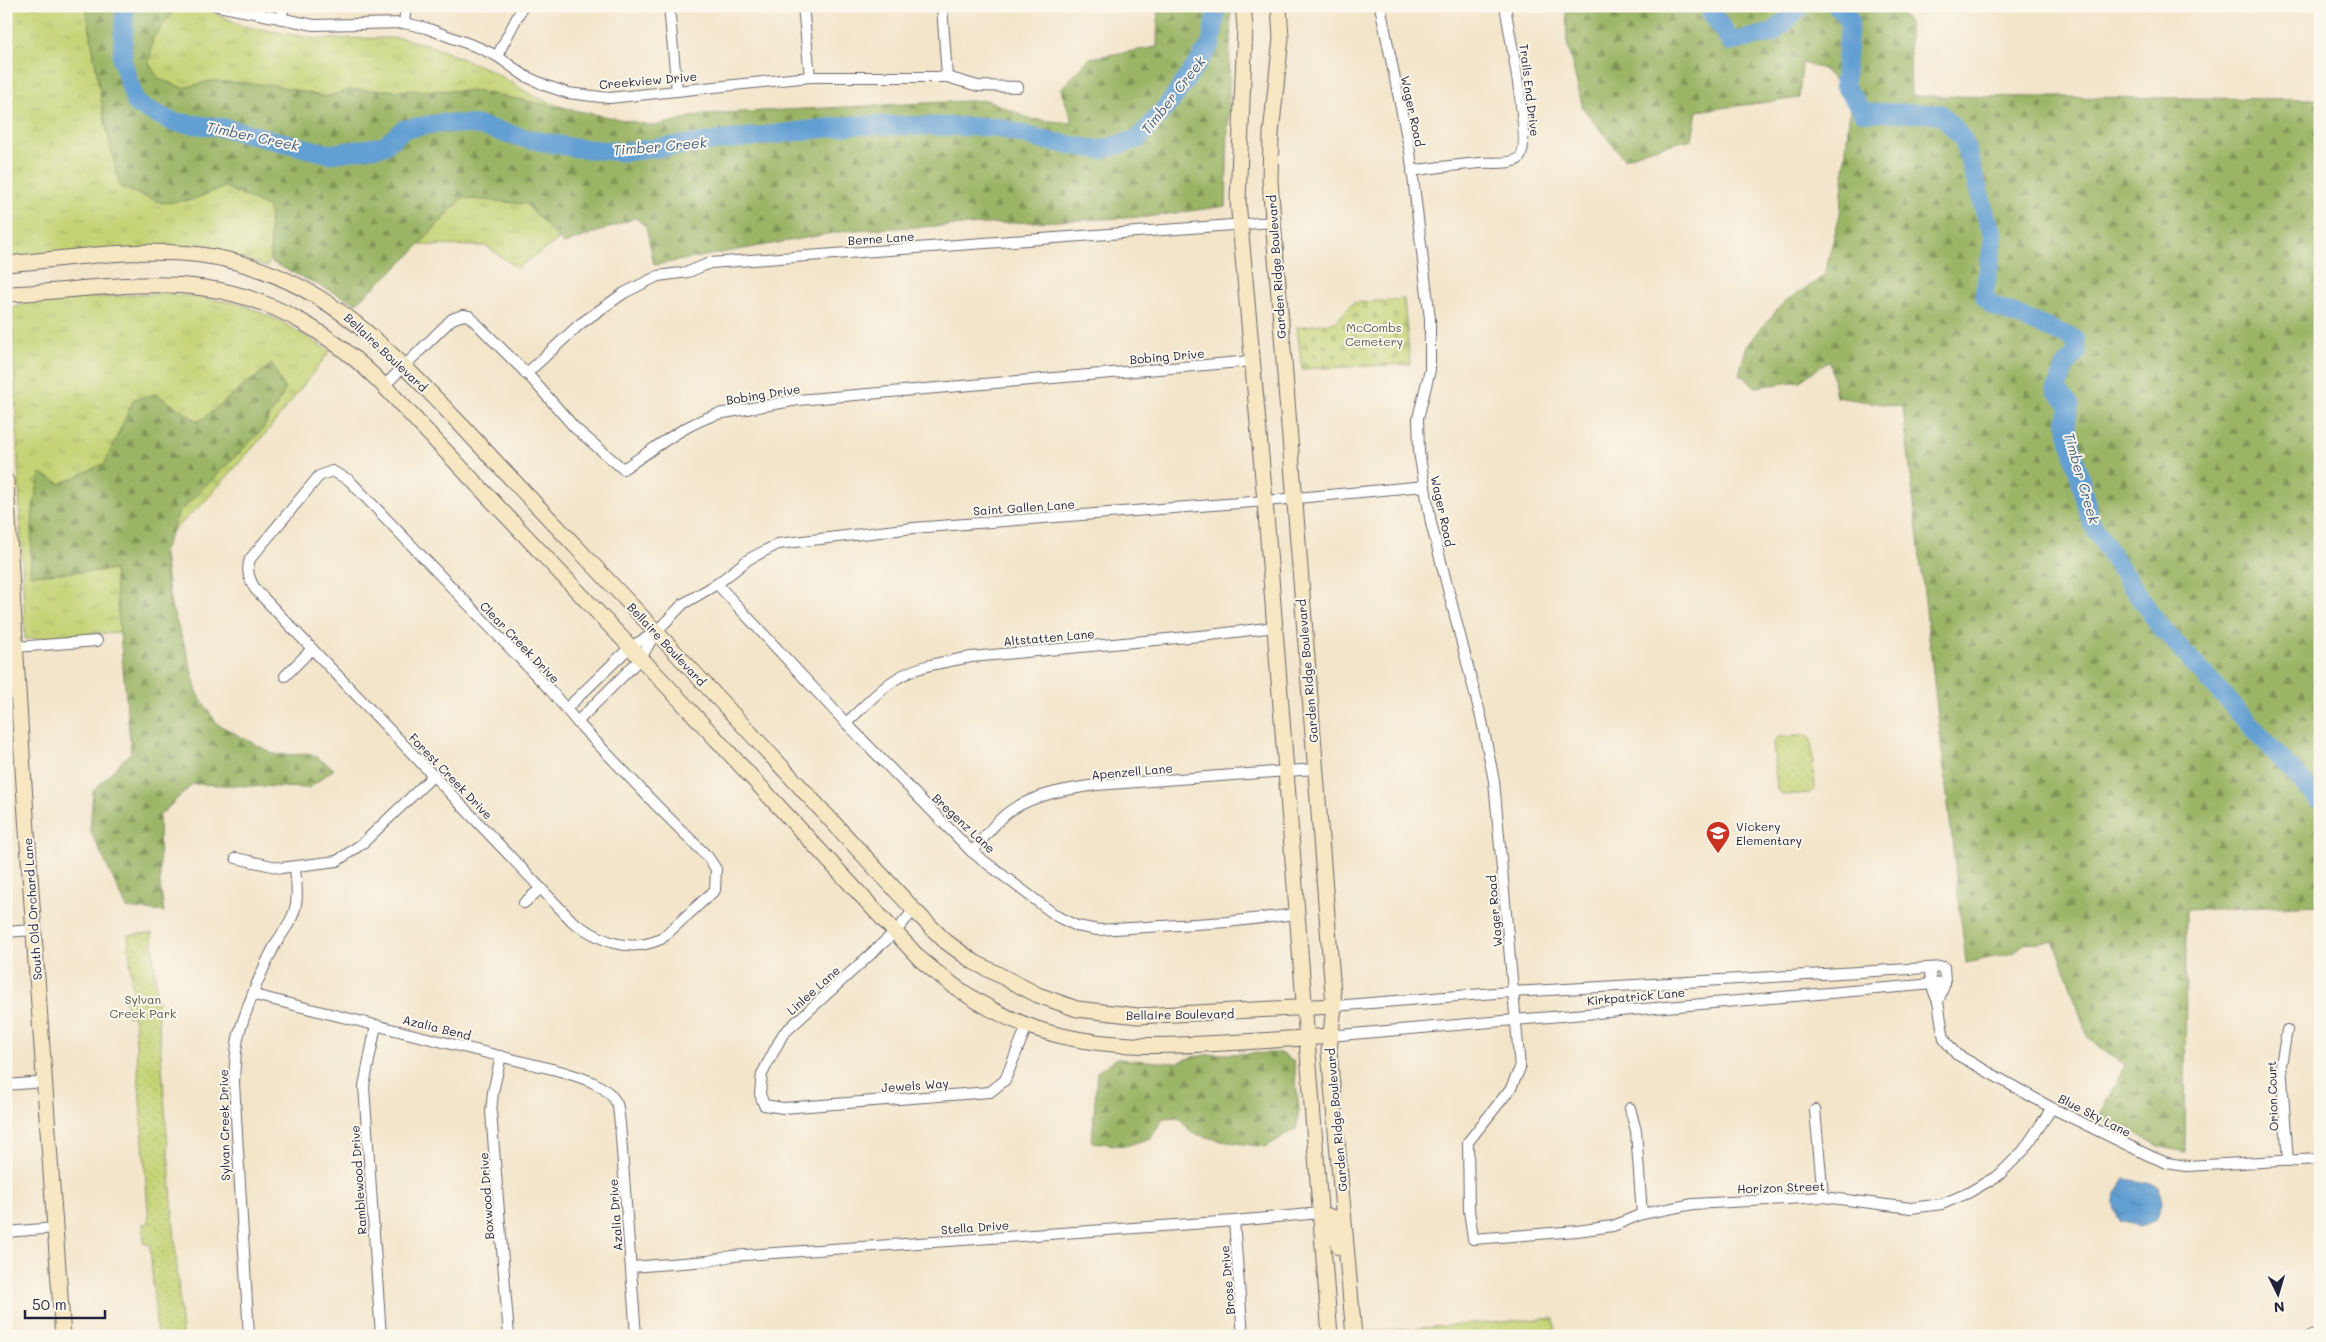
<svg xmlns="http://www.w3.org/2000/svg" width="2326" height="1342" font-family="Mali,sans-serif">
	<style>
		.grass { fill: url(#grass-tufts); stroke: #737a58 }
		.forest { fill: url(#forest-firs); stroke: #5e6c50 }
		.cemetery { fill: url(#cemetery-stones); stroke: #737a58 }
		.park { fill: url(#park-dots); stroke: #737a58 }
		.water { fill: url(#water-ripples); stroke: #426087 }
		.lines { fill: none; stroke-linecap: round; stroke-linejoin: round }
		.river { stroke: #629fd3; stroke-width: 19 }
		.street-casing { stroke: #6b666d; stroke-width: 12 }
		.secondary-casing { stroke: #6b666d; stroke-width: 17 }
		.street { stroke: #fff; stroke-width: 10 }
		.secondary { stroke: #f7e8c3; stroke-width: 15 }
		.labels { text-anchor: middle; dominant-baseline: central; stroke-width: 4; stroke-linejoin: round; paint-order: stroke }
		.street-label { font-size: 12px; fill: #22223b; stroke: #fbf7ec }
		.park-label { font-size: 12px; fill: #53574c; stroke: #fbf7ec }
		.poi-label { font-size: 12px; fill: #22223b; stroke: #fbf7ec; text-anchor: start }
		.water-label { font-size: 14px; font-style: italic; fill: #3f5a7f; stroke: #fbf7ec }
	</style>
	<defs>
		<pattern id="grass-tufts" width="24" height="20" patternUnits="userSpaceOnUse" patternTransform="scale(1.25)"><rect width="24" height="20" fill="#c4d375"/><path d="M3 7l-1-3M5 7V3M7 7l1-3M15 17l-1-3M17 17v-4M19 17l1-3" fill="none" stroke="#a8b566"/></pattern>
		<pattern id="forest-firs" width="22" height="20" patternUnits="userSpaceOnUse" patternTransform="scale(1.25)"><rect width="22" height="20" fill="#9bb566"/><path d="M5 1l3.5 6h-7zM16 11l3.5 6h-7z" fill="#7e9355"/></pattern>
		<pattern id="cemetery-stones" width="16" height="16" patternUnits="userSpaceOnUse" patternTransform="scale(1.25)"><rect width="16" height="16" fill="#c4d375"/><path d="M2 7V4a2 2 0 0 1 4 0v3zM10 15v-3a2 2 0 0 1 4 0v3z" fill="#a8b566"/></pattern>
		<pattern id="park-dots" width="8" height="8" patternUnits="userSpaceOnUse" patternTransform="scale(1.25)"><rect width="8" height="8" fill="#c4d375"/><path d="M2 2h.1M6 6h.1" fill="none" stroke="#a8b566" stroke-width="1.8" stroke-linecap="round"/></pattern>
		<pattern id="water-ripples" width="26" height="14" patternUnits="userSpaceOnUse" patternTransform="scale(1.25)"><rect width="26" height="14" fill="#629fd3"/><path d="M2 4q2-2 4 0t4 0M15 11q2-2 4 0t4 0" fill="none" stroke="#5081ac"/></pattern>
	</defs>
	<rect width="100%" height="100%" fill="#fbf7ec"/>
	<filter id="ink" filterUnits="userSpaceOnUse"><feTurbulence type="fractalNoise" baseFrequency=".02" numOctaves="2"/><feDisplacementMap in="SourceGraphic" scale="10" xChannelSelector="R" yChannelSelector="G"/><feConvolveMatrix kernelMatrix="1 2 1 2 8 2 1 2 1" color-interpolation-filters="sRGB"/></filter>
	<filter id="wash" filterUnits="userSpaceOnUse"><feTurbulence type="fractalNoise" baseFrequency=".0096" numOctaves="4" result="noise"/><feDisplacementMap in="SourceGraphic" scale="20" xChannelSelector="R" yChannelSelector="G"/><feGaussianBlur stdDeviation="1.12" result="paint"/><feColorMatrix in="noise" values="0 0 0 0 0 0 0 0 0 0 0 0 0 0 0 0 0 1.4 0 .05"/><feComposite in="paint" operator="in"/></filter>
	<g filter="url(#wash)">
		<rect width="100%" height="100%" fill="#f3e5ca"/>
		<g class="grass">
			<path d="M6,6H202L242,26L317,39L401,38L426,44L490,70L535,97L604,122L568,233L517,268L486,246L413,245L283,225L267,267L243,259L9,257L6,226Z"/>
			<path d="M169,293L242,304L282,322L330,351L267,432L206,500L162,541L174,628L25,639L12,309L29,301Z"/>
			<path d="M1554,1318L1556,1336H1366V1332Z"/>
		</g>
		<g class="forest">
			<path d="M86,6H175L172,13L153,38L149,64L159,79L183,88L211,81L274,85L325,97L351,90L476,91L655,126L703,114L987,100L1030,119L1073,123L1061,89L1090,58L1157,47L1158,6H1231L1226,206L1146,217L850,230L654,265L646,226L635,218L564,244L526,204L462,198L409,256L356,303L271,262L269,208L225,187L191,200L162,203L120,187L104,117Z"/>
			<path d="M1566,6H1894L1909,22L1911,96L2320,99V905L2186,910L2185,1152L2158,1146L2128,1127L2098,1119L2125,1065L2088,1038L2060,955L2053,941L2025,943L2013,953L1966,963L1903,407L1836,397L1830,360L1800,381L1756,387L1739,374L1747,345L1784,302L1824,276L1840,214L1851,96L1823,69L1802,63L1799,98L1697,111L1692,139L1647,150L1624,159L1583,108L1567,43Z"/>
			<path d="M272,364L285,390L262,430L179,512L163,553L169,600L188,656L197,693L217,724L276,755L312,754L334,769L309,788L193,784L159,816L160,885L164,912L127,908L90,830L93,791L131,752L114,570L30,575L33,509L40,473L61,484L105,463L134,399L156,394L199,422Z"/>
			<path d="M1280,1053L1294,1062L1299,1109L1296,1129L1265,1147L1222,1141L1192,1133L1179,1117L1163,1118L1151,1138L1125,1146L1092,1142L1097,1072L1116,1059L1176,1063L1192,1057L1213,1054Z"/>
		</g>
		<path class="cemetery" d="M1404,299L1410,364L1302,369L1297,327L1336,322L1353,303Z"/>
		<g class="park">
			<path d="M1807,735L1811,740L1815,788L1810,793L1783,795L1777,790L1773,742L1778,737Z"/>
			<path d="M152,933L182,1336H157L150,1244H144L143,1224L149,1223L134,1017L127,1016L125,997L133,996L128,935Z"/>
		</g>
		<path class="water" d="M2125,1179L2148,1183L2159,1188L2162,1203L2156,1220L2140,1226L2120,1221C2110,1201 2113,1197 2125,1179Z"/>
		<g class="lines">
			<g class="river">
				<path d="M125,6L122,60L136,104L173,122L225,128L330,154L384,146L404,129L440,123L476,125L528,139L576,148L623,152L854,125L997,127L1042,140L1100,150L1138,139L1172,100L1211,44L1217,6"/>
				<path d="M1707,6L1731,42L1773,33L1801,6"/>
				<path d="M1837,6L1850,20L1844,85L1863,112L1941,114L1963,139L1988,222L1994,235L1984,296L1991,305L2075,339L2077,352L2066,366L2056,390L2070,405L2066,423L2091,522L2112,556L2158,624L2320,801"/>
			</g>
		</g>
	</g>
	<g filter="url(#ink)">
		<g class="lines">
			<defs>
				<g id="street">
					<path d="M218,6L314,25L404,23L426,28L480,48L497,56L525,76L547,86L568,93L609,98L810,77H947L978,86L1018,87"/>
					<path d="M669,6L677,91"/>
					<path d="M803,6L810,77"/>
					<path d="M942,6L947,77"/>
					<path d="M1380,6L1410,152L1430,319V370L1418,418L1419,452L1431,523L1482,721L1494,781L1520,1068L1511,1088L1468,1142L1469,1210L1473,1239L1577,1231L1613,1226L1642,1214L1693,1204L1823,1197L1911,1208L1942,1204L1968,1193L1999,1175L2023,1151L2052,1108"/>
					<path d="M281,19L284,6"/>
					<path d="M404,23L406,6"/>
					<path d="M497,56L523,6"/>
					<path d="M1412,171C1435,167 1457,165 1480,163C1490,162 1509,165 1518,159C1534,150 1508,27 1505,6"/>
					<path d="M526,374L580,324L624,293L658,276L688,272L710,263L1273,222"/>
					<path d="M384,386L452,319L463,315L469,316L531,378L575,428L623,469C653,450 684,424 718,414L798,400L1252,361"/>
					<path d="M332,471L349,480L551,691L577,722L656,805L708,857L716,869L715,890L661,939C627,954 602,941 573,922L255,589C249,578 246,571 250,559L319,476Z"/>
					<path d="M717,584L846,723L972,852L1058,917L1077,926L1098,930L1227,922L1296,914"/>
					<path d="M15,647L97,641"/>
					<path d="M285,676L312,649"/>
					<path d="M567,708L630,647L655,633"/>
					<path d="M577,722L641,658L656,632L683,604L717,584L749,559L778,544L913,528L1265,501L1425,486"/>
					<path d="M846,723C862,709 878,690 896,679C918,665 945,662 971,657L1210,635L1275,627"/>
					<path d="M972,852C984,838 997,819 1013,809C1037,794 1068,789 1096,785L1315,769"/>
					<path d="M236,858L281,868L337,861L363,843L434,775"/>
					<path d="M524,903L541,888"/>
					<path d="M914,910L895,932L783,1034L762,1074L760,1094L764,1105L783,1108L990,1092L1005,1080L1027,1026"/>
					<path d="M6,932L33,930"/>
					<path d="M1930,968L1931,984L1938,1002L1944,1039L1956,1054L2052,1108L2150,1156L2167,1163L2186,1166L2320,1159"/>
					<path d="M254,995L560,1071C579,1077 608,1084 617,1104C619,1110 619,1118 620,1124L636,1336"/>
					<path d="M1334,1006L1495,993L1944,967L1945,983L1938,1002"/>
					<path d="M376,1025L364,1086L381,1336"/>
					<path d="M2287,1030L2281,1065L2288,1161"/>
					<path d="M1329,1036L1945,983"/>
					<path d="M501,1056L493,1092L491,1112L509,1336"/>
					<path d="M6,1085L44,1082"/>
					<path d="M1630,1108L1636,1131L1642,1214"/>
					<path d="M1815,1110L1823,1197"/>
					<path d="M1234,1221L1243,1336"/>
					<path d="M6,1232L55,1228"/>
					<path d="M631,1267L708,1261L732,1256L1234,1221L1320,1213"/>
					<path d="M249,1336L234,1083C235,1066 235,1046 240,1030C249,1002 261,971 275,945C281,934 290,925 294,912C299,898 296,882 295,867"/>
					<path d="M2310,1336L2320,1335"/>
				</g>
				<g id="secondary">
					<path d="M1243,6L1245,27L1238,201L1265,501L1330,1336"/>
					<path d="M1279,6L1281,38L1271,134L1270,181L1334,1006L1329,1051L1354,1336"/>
					<path d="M6,264C79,258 165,242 236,262C334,288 394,355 462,426C501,468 540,509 580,551C692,669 803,790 914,910L945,941L974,962L1038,995L1077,1009L1138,1016L1334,1006"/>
					<path d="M6,294C71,292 139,279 204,288C274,297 336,337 384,386L669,688L920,959C1018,1044 1098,1051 1223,1043C1258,1041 1294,1039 1329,1036"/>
					<path d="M6,481C21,766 42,1051 63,1336"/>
					<path d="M1320,1213L1331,1217L1339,1247"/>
				</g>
			</defs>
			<use href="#street" class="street-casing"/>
			<use href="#secondary" class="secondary-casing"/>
			<use href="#street" class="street"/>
			<use href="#secondary" class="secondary"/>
		</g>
	</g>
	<defs>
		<symbol id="school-pin" viewBox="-11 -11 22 30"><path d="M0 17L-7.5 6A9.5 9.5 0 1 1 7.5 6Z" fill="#c8321e" stroke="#fbf7ec"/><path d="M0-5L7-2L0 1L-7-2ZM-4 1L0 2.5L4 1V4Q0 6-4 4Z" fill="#fff"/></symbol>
	</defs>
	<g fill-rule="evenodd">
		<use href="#school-pin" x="1704" y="819" width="28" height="38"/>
	</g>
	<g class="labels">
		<g class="street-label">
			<text transform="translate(648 80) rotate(-5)">Creekview Drive</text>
			<text transform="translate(1530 90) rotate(83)">Trails End Drive</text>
			<text transform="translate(1413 111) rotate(78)">Wager Road</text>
			<text transform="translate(881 238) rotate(-4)">Berne Lane</text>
			<text transform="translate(1276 267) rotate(-94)">Garden Ridge Boulevard</text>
			<text transform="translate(386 352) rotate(43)">Bellaire Boulevard</text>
			<text transform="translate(1167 356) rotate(-5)">Bobing Drive</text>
			<text transform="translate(763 394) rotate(-9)">Bobing Drive</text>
			<text transform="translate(1024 507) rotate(-4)">Saint Gallen Lane</text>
			<text transform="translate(1443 511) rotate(78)">Wager Road</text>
			<text transform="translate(1049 637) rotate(-5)">Altstatten Lane</text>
			<text transform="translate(520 642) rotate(46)">Clear Creek Drive</text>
			<text transform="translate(667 644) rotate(47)">Bellaire Boulevard</text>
			<text transform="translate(1307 671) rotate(-95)">Garden Ridge Boulevard</text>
			<text transform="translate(1132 771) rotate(-5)">Apenzell Lane</text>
			<text transform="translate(451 776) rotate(46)">Forest Creek Drive</text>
			<text transform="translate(964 823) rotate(43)">Bregenz Lane</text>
			<text transform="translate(32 909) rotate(-94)">South Old Orchard Lane</text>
			<text transform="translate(1494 911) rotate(-95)">Wager Road</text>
			<text transform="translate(813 990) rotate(-42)">Linlee Lane</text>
			<text transform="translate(1636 996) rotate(-5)">Kirkpatrick Lane</text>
			<text transform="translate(1180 1014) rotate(-1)">Bellaire Boulevard</text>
			<text transform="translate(437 1027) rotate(14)">Azalia Bend</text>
			<text transform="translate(915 1085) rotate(-4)">Jewels Way</text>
			<text transform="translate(2272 1096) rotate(-92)">Orion Court</text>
			<text transform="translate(2095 1115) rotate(27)">Blue Sky Lane</text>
			<text transform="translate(1336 1120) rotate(-95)">Garden Ridge Boulevard</text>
			<text transform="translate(224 1125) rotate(-91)">Sylvan Creek Drive</text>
			<text transform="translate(358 1180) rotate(-94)">Ramblewood Drive</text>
			<text transform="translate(1781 1187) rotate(-2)">Horizon Street</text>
			<text transform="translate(486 1196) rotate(-94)">Boxwood Drive</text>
			<text transform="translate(615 1215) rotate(-94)">Azalia Drive</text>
			<text transform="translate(975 1227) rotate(-4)">Stella Drive</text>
			<text transform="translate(1227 1280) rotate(-95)">Brose Drive</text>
		</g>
		<g class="park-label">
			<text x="1374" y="327">McCombs<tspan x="1374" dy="14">Cemetery</tspan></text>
			<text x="143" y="999">Sylvan<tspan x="143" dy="14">Creek Park</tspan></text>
		</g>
		<g class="poi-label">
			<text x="1736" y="826">Vickery<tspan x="1736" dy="14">Elementary</tspan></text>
		</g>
		<g class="water-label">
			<text transform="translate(1173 95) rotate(-52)">Timber Creek</text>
			<text transform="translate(253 136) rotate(12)">Timber Creek</text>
			<text transform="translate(660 146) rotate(-5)">Timber Creek</text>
			<text transform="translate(2082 478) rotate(74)">Timber Creek</text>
		</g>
	</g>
	<rect width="2326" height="1342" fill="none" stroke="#fbf7ec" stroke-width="25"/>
	<g transform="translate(2278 1294) rotate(175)" stroke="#fbf7ec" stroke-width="4" paint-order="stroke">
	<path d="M0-4L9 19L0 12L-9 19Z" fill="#22223b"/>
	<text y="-8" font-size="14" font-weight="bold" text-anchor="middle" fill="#22223b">N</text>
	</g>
	<path d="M25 1310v8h80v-8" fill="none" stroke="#22223b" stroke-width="2.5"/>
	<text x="32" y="1310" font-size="15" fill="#22223b" stroke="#fbf7ec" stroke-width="4" paint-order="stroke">50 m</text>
</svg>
